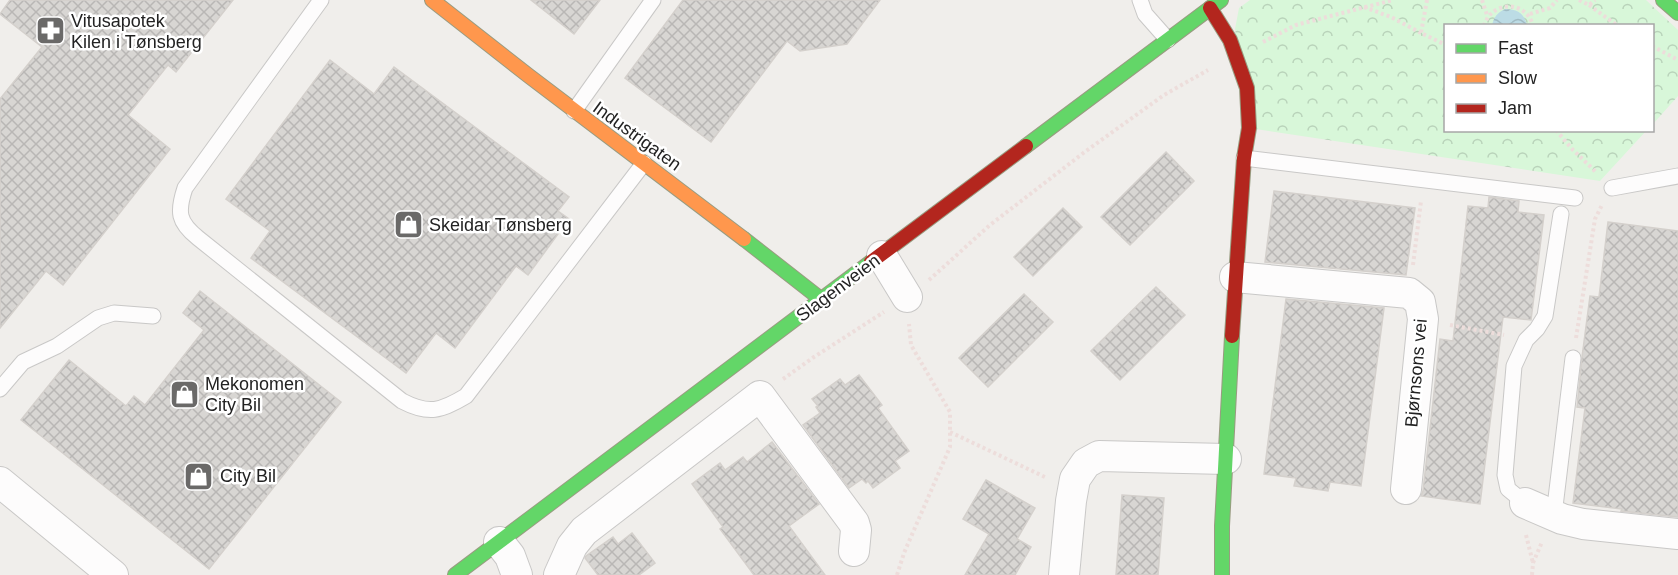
<svg xmlns="http://www.w3.org/2000/svg" width="1678" height="575" font-family="Helvetica,sans-serif">
	<style>
		.park { fill: url(#park-crowns) }
		.water { fill: url(#water-waves) }
		.building { fill: url(#building-cross-hatch); stroke: #d4d0cc; stroke-width: 1.5 }
		.lines { fill: none; stroke-linecap: round; stroke-linejoin: round }
		.lane-casing { stroke: #c9c8c7; stroke-width: 17 }
		.street-casing { stroke: #c9c8c7; stroke-width: 32 }
		.fast-casing { stroke: #999c81; stroke-width: 16 }
		.slow-casing { stroke: #999c81; stroke-width: 16 }
		.jam-casing { stroke: #999c81; stroke-width: 16 }
		.path { stroke: #eddddb; stroke-width: 4; stroke-dasharray: 3 3; stroke-linecap: butt }
		.lane { stroke: #fdfcfc; stroke-width: 15 }
		.street { stroke: #fdfcfc; stroke-width: 30 }
		.fast { stroke: #63d668; stroke-width: 14 }
		.slow { stroke: #ff974d; stroke-width: 14 }
		.jam { stroke: #b3261e; stroke-width: 14 }
		.labels { text-anchor: middle; dominant-baseline: central; stroke-width: 5; stroke-linejoin: round; paint-order: stroke }
		.poi-label { font-size: 18px; fill: #222; stroke: #fff; text-anchor: start }
		.street-label { font-size: 18px; fill: #222; stroke: #fff }
	</style>
	<defs>
		<pattern id="park-crowns" width="20" height="18" patternUnits="userSpaceOnUse" patternTransform="scale(1.5)"><rect width="20" height="18" fill="#d8f7d9"/><path d="M2 6a3 3 0 1 1 6 0M12 15a3 3 0 1 1 6 0" fill="none" stroke="#b9d3ba"/></pattern>
		<pattern id="water-waves" width="16" height="10" patternUnits="userSpaceOnUse" patternTransform="scale(1.5)"><rect width="16" height="10" fill="#bcdce5"/><path d="M0 5q4-4 8 0t8 0" fill="none" stroke="#a1bcc4"/></pattern>
		<pattern id="building-cross-hatch" width="8" height="8" patternUnits="userSpaceOnUse" patternTransform="scale(1.5)"><rect width="8" height="8" fill="#d8d6d3"/><path d="M0 0l8 8M0 8l8-8" fill="none" stroke="#b9b7b5"/></pattern>
	</defs>
	<rect width="100%" height="100%" fill="#f0eeeb"/>
	<path class="park" d="M1250,0H1646L1678,30V96L1653,124L1652,26H1446V130L1646,131L1600,181L1249,128L1235,29L1239,8Z"/>
	<path class="water" d="M1505,9C1517,9 1524,13 1527,25H1492C1494,17 1497,13 1505,9Z"/>
	<g class="building">
		<path d="M10,0H233L176,72L168,65L128,115L170,149L63,285L46,271L0,328V99L42,47L0,14Z"/>
		<path d="M531,0H600L574,34Z"/>
		<path d="M683,0H880L847,44L800,51L787,41L711,142L625,78Z"/>
		<path d="M330,60L374,94L394,67L569,197L558,211L569,219L528,275L516,266L455,348L436,333L406,373L251,258L270,231L226,199Z"/>
		<path d="M1166,152L1194,181L1130,245L1101,217Z"/>
		<path d="M1274,191L1415,208L1406,275L1265,262Z"/>
		<path d="M1489,197L1519,201L1518,212L1544,215L1531,320L1503,317L1480,504L1421,496L1423,491L1440,339L1453,341L1468,206L1488,208Z"/>
		<path d="M1063,208L1082,227L1033,276L1014,257Z"/>
		<path d="M1608,222L1678,231V517L1621,511L1622,509L1573,503L1585,408L1577,407L1582,357L1590,296L1599,297Z"/>
		<path d="M1156,287L1185,315L1120,380L1091,351Z"/>
		<path d="M200,291L341,402L209,569L21,420L69,360L126,406L134,396L145,405L204,330L183,313Z"/>
		<path d="M1024,294L1053,322L988,387L959,358Z"/>
		<path d="M1286,299L1384,308L1361,486L1330,482L1328,491L1294,486L1296,478L1264,474Z"/>
		<path d="M859,375L882,405L878,408L909,451L895,461L900,468L873,488L868,481L866,483L862,479L849,488L803,425L820,413L816,407L818,406L812,399L840,379L845,385Z"/>
		<path d="M772,442L819,504L789,526L825,575H754L720,529L723,527L692,484L720,463L725,470L743,457L747,462Z"/>
		<path d="M986,480L1035,508L1017,539L1031,547L1015,575H965L989,534L963,519Z"/>
		<path d="M1122,495L1164,498L1158,575H1116Z"/>
		<path d="M632,533L655,563L639,575H598L585,558L586,556L613,537L618,544Z"/>
	</g>
	<g class="lines">
		<defs>
			<g id="lane">
				<path d="M321,0L185,188C177,212 178,222 198,238L402,401C429,415 441,411 466,396L644,163"/>
				<path d="M1140,0L1145,14L1168,40"/>
				<path d="M574,111L653,0"/>
				<path d="M1244,158L1575,198"/>
				<path d="M1612,188L1678,176"/>
				<path d="M0,389L23,362L57,346L98,318L114,313L153,316"/>
				<path d="M1525,503L1508,489L1505,475L1514,366L1526,340L1537,329L1545,316L1561,214"/>
				<path d="M1554,515L1573,358"/>
			</g>
			<g id="street">
				<path d="M882,256L907,297"/>
				<path d="M1235,277L1409,293L1420,302L1423,319L1406,489"/>
				<path d="M0,482L113,575"/>
				<path d="M1525,503L1562,519L1583,524L1678,534"/>
				<path d="M499,542L510,556L517,575"/>
				<path d="M559,575L572,546L584,531L760,396L854,523L856,530L854,551"/>
				<path d="M1064,575L1071,501L1075,479L1086,463L1099,456L1226,459"/>
			</g>
			<g id="fast">
				<path d="M1663,0L1678,13"/>
				<path d="M1026,146L1221,0"/>
				<path d="M744,239L822,300"/>
				<path d="M455,575L871,262"/>
				<path d="M1222,575V526L1232,336"/>
			</g>
			<path id="slow" d="M432,0L529,76L744,239"/>
			<g id="jam">
				<path d="M1210,8L1230,40L1247,88L1249,128L1244,158L1232,336"/>
				<path d="M871,262L1026,146"/>
			</g>
		</defs>
		<use href="#lane" class="lane-casing"/>
		<use href="#street" class="street-casing"/>
		<use href="#fast" class="fast-casing"/>
		<use href="#slow" class="slow-casing"/>
		<use href="#jam" class="jam-casing"/>
		<g class="path">
			<path d="M1427,0L1421,33L1446,45"/>
			<path d="M1482,0L1487,15"/>
			<path d="M1579,0L1589,5L1595,0"/>
			<path d="M1589,5L1618,26"/>
			<path d="M1364,7L1391,17L1421,33"/>
			<path d="M1530,14L1550,8L1557,0"/>
			<path d="M1484,26C1491,0 1527,0 1533,26"/>
			<path d="M1263,42L1296,25L1393,0"/>
			<path d="M1652,46L1678,60"/>
			<path d="M1556,130L1572,149L1597,173"/>
			<path d="M1413,265L1421,201"/>
			<path d="M929,280L990,225L1086,151L1164,95L1208,70"/>
			<path d="M1450,325L1504,335"/>
			<path d="M1576,338L1595,219L1602,205"/>
			<path d="M783,379L814,357L884,312"/>
			<path d="M950,432L1047,478"/>
			<path d="M1526,535L1533,563"/>
			<path d="M897,575L904,553L950,447V412L911,345L909,324"/>
			<path d="M1532,575L1533,563L1542,542"/>
		</g>
		<use href="#lane" class="lane"/>
		<use href="#street" class="street"/>
		<use href="#fast" class="fast"/>
		<use href="#slow" class="slow"/>
		<use href="#jam" class="jam"/>
	</g>
	<defs>
		<symbol id="pharmacy-square" viewBox="-11 -11 22 22"><rect x="-9" y="-9" width="18" height="18" rx="4" fill="#6a6968" stroke="#fff"/><path d="M-2-6h4v4h4v4h-4v4h-4v-4h-4v-4h4Z" fill="#fff"/></symbol>
		<symbol id="shop-square" viewBox="-11 -11 22 22"><rect x="-9" y="-9" width="18" height="18" rx="4" fill="#6a6968" stroke="#fff"/><path d="M-5-2.5h2.3a2.7 3.5 0 0 1 5.4 0H5L5.5 6h-11ZM-1.5-2.5h3a1.5 2.3 0 0 0-3 0Z" fill="#fff"/></symbol>
	</defs>
	<g fill-rule="evenodd">
		<use href="#pharmacy-square" x="34" y="14" width="33" height="33"/>
		<use href="#shop-square" x="392" y="208" width="33" height="33"/>
		<use href="#shop-square" x="168" y="378" width="33" height="33"/>
		<use href="#shop-square" x="182" y="460" width="33" height="33"/>
	</g>
	<g class="labels">
		<g class="poi-label">
			<text x="71" y="21">Vitusapotek<tspan x="71" dy="21">Kilen i Tønsberg</tspan></text>
			<text x="429" y="225">Skeidar Tønsberg</text>
			<text x="205" y="384">Mekonomen<tspan x="205" dy="21">City Bil</tspan></text>
			<text x="220" y="476">City Bil</text>
		</g>
		<g class="street-label">
			<text transform="translate(637 136) rotate(36)">Industrigaten</text>
			<text transform="translate(838 288) rotate(-37)">Slagenveien</text>
			<text transform="translate(1416 373) rotate(-85)">Bjørnsons vei</text>
		</g>
	</g>
	<rect x="1444" y="24" width="210" height="108" fill="#ffffff" stroke="#a7a7a7" stroke-width="1.5"/>
	<rect x="1456" y="44" width="30" height="9" fill="#63d668" stroke="#a7a7a7" stroke-width="1.5"/>
	<text x="1498" y="54" font-size="18" fill="#222222">Fast</text>
	<rect x="1456" y="74" width="30" height="9" fill="#ff974d" stroke="#a7a7a7" stroke-width="1.5"/>
	<text x="1498" y="84" font-size="18" fill="#222222">Slow</text>
	<rect x="1456" y="104" width="30" height="9" fill="#b3261e" stroke="#a7a7a7" stroke-width="1.5"/>
	<text x="1498" y="114" font-size="18" fill="#222222">Jam</text>
</svg>
